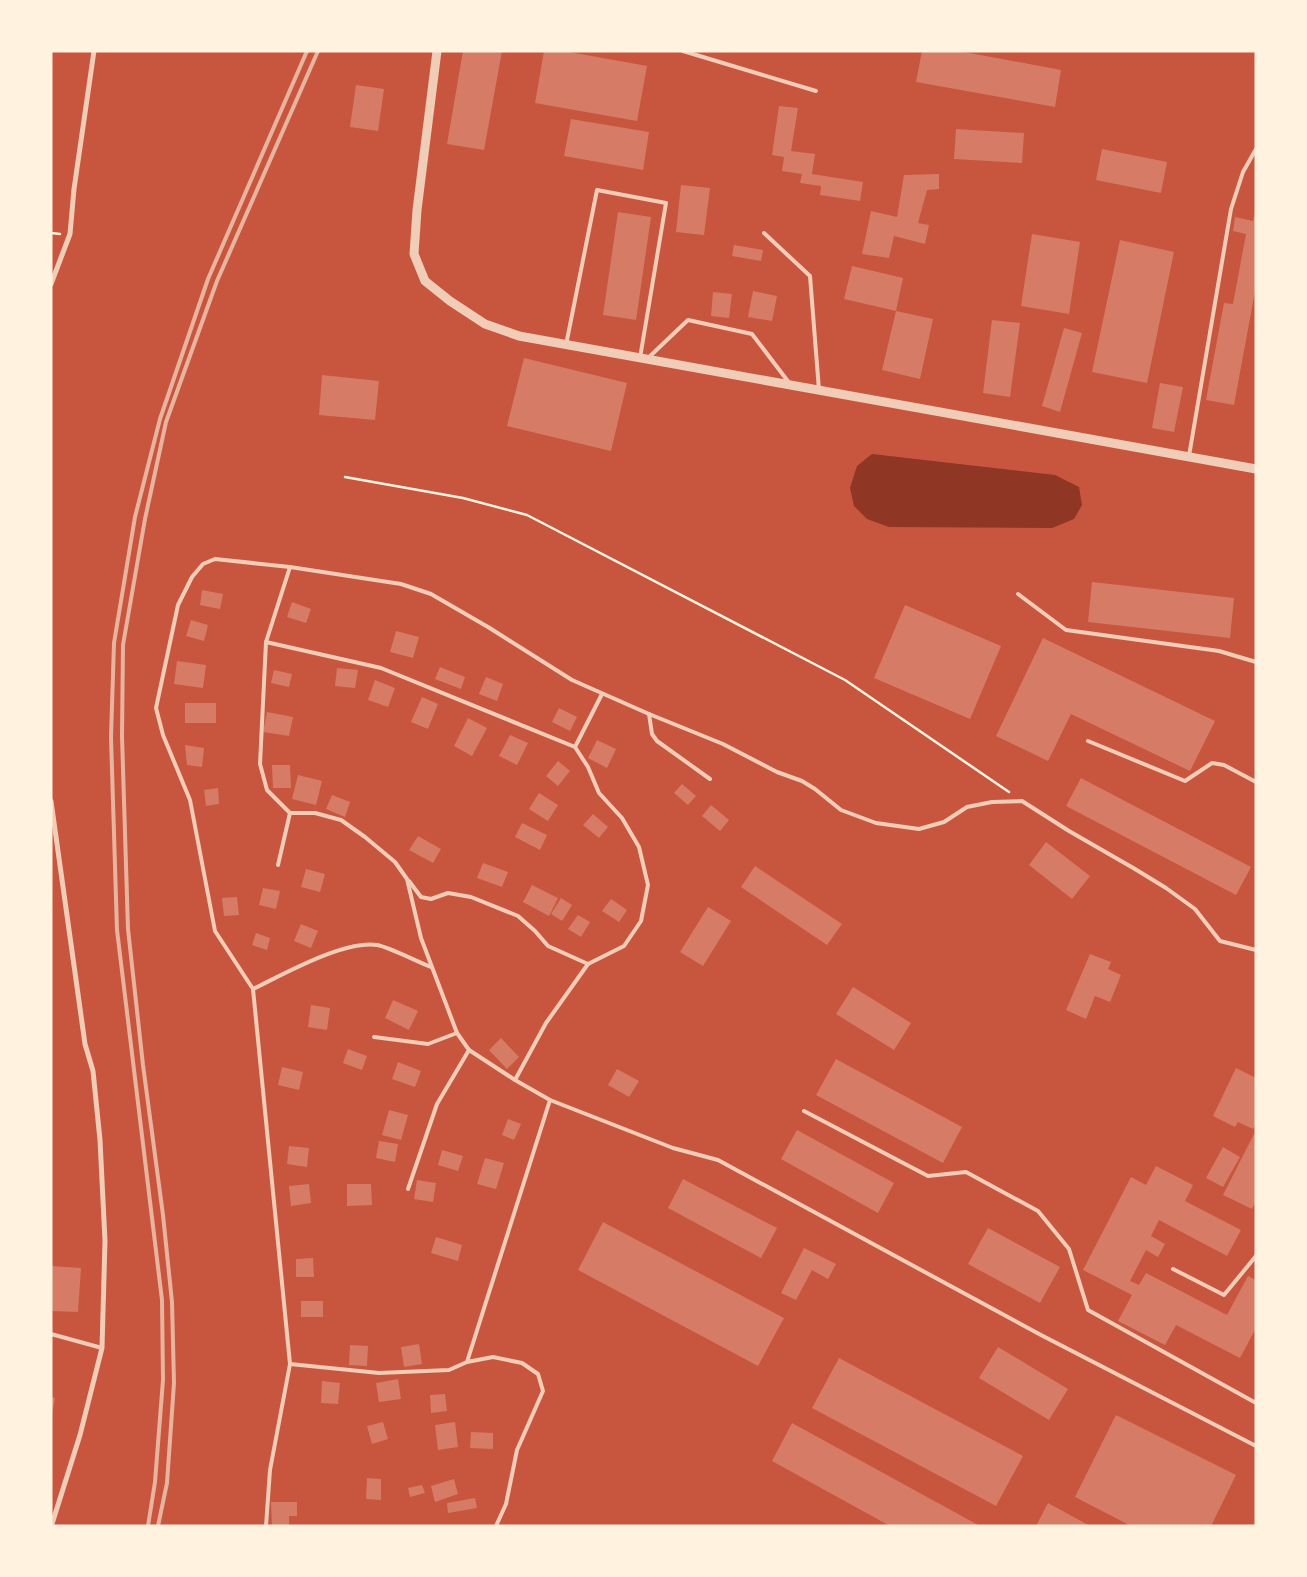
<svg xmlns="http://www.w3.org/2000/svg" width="1307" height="1577" font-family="Arial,sans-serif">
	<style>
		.water { fill: #8f3625 }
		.building { fill: #d67c66 }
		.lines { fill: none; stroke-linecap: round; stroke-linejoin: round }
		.path { stroke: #fff3e0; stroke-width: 2.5 }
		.service { stroke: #f1ccb7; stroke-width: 4 }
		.minor { stroke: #f1ccb7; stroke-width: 5 }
		.tertiary { stroke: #f1ccb7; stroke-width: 9 }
		.rail { stroke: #e9b49f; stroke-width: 4 }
	</style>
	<rect width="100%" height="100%" fill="#c8553d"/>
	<path class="water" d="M872,454L1055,475L1079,487L1082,505L1074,519L1052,528L889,527L867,519L854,506L850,488L857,466Z"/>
	<g class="building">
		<path d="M463,51H502L484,150L447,144Z"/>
		<path d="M544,51H564L647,66L637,121L535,103Z"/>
		<path d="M922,51H959L1061,70L1055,107L916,82Z"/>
		<path d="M356,85L384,89L378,131L350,127Z"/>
		<path d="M779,106L798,108L791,151L815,154L812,174L863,182L860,201L820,195L821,186L800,183L802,174L782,171L784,157L772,155Z"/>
		<path d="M571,119L649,132L643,170L564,156Z"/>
		<path d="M956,129L1024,133L1022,163L954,159Z"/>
		<path d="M1102,149L1167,162L1161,193L1096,180Z"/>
		<path d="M939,174V189L927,190L918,223L929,225L925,244L894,236L889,258L862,254L871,211L897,217L904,175Z"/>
		<path d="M681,185L710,188L704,235L676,232Z"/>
		<path d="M618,212L651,217L636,320L603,315Z"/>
		<path d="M1255,212L1256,286L1234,405L1206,400L1224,303L1233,304L1246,234L1233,231L1235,217L1253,221Z"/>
		<path d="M1032,234L1080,242L1069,314L1021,306Z"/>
		<path d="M1120,240L1174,252L1147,383L1092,372Z"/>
		<path d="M734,245L763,250L761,261L732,256Z"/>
		<path d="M852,266L903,278L896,311L933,319L920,379L882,370L896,311L844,299Z"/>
		<path d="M753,291L777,296L772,321L748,317Z"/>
		<path d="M713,292L732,294L729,318L711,316Z"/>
		<path d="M992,320L1020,323L1010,397L983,393Z"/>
		<path d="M1064,328L1082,333L1060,412L1042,406Z"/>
		<path d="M524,358L627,383L611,451L507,426Z"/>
		<path d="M322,375L379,381L375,420L319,415Z"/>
		<path d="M1160,383L1183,387L1174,432L1152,428Z"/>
		<path d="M1092,582L1234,598L1230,638L1088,622Z"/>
		<path d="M202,590L223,594L220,609L200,605Z"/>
		<path d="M292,602L311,609L306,623L287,617Z"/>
		<path d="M905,605L1001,646L970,719L874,678Z"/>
		<path d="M191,620L208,625L204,641L186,636Z"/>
		<path d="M396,631L419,637L413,658L390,652Z"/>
		<path d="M1043,638L1215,721L1190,771L1071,714L1048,761L996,736Z"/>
		<path d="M177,661L206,665L203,688L174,684Z"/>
		<path d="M440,667L465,677L461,689L435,679Z"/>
		<path d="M337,668L358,670L355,688L335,686Z"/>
		<path d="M274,670L292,674L289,687L271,683Z"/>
		<path d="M486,677L503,684L497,701L479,694Z"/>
		<path d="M375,680L395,688L388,707L368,700Z"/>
		<path d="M422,697L438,704L428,729L411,722Z"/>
		<rect x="185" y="703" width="31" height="20"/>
		<path d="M559,708L577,717L570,731L552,722Z"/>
		<path d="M267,712L293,717L289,736L263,732Z"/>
		<path d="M468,718L487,728L472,756L454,746Z"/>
		<path d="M510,735L528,743L517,765L499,756Z"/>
		<path d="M597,740L616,749L607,768L588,758Z"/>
		<path d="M185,745L204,748L202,767L187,765Z"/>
		<path d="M558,761L570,771L558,786L546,776Z"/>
		<path d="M272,765H290L291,788H273Z"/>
		<path d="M298,775L322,781L316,805L292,799Z"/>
		<path d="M1081,778L1251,867L1236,895L1066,806Z"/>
		<path d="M682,784L696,796L688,805L674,793Z"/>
		<path d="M218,788L219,804L206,806L204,790Z"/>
		<path d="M539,793L558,805L548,821L529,809Z"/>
		<path d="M332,795L350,802L345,817L326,809Z"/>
		<path d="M711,805L729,820L720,831L702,816Z"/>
		<path d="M593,814L608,827L599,838L583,825Z"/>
		<path d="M522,823L547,835L540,850L515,837Z"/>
		<path d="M418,836L441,849L433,863L409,850Z"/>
		<path d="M1046,842L1090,876L1072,899L1029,865Z"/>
		<path d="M483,863L508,872L502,887L477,878Z"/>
		<path d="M755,866L842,924L827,945L741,887Z"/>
		<path d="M306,869L325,874L320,892L301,887Z"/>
		<path d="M532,885L558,898L549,916L523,902Z"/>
		<path d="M263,888L280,891L276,909L259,905Z"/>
		<path d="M237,897L239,915L224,916L222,898Z"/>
		<path d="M561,898L572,905L562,921L551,914Z"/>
		<path d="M611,899L627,910L619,922L602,911Z"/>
		<path d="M708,907L731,921L703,966L680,952Z"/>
		<path d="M578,915L590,922L581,937L568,929Z"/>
		<path d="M301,924L318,931L311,948L294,941Z"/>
		<path d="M256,933L270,938L267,950L252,945Z"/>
		<path d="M1090,954L1111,962L1108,969L1121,975L1110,1002L1095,996L1086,1019L1066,1010Z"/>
		<path d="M853,987L911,1023L894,1050L836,1014Z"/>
		<path d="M393,1000L418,1011L409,1030L385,1018Z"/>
		<path d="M311,1005L330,1008L327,1030L308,1027Z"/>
		<path d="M501,1038L519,1057L507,1069L489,1050Z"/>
		<path d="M348,1049L367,1056L362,1070L343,1063Z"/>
		<path d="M836,1059L962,1127L943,1163L816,1095Z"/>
		<path d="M398,1062L421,1071L415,1087L392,1079Z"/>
		<path d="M282,1067L303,1072L299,1090L278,1085Z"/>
		<path d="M1236,1068L1256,1078V1124L1253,1129L1238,1122L1235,1127L1213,1116Z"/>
		<path d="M617,1069L639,1081L629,1097L608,1085Z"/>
		<path d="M389,1110L408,1115L401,1140L382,1135Z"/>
		<path d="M508,1119L521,1124L514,1140L502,1135Z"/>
		<path d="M797,1130L894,1183L878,1213L781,1159Z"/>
		<path d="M1254,1134L1256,1135V1201L1252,1209L1223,1195Z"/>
		<path d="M379,1141L398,1144L395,1162L376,1158Z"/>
		<path d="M289,1146L309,1148L307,1167L287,1164Z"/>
		<path d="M1223,1147L1240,1157L1223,1187L1206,1178Z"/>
		<path d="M442,1150L463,1156L458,1171L438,1165Z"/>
		<path d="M485,1158L504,1163L496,1189L477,1184Z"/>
		<path d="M1156,1166L1193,1185L1185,1201L1241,1230L1227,1256L1159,1220L1151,1236L1165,1244L1158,1257L1146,1250L1130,1281L1139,1285L1146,1273L1227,1315L1248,1276L1256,1280V1328L1240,1358L1176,1325L1165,1345L1118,1321L1132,1295L1083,1270L1131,1177L1146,1185Z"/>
		<path d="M683,1179L777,1228L761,1258L668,1208Z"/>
		<path d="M417,1180L436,1183L433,1202L414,1199Z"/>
		<path d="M309,1184L311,1203L291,1206L289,1186Z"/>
		<path d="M347,1184H371L372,1205L347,1206Z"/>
		<path d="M603,1222L784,1318L758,1366L578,1270Z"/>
		<path d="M988,1228L1060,1267L1040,1303L968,1264Z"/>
		<path d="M436,1237L462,1245L458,1261L431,1253Z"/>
		<path d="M804,1248L836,1264L828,1279L812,1270L796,1300L781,1293Z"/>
		<path d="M313,1258L314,1277H296V1259Z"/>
		<path d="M51,1266L81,1268L78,1312L51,1311Z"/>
		<rect x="301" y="1301" width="22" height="16"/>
		<path d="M419,1344L422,1364L404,1367L401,1347Z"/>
		<path d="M350,1345L368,1346L367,1366L349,1365Z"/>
		<path d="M998,1347L1068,1389L1049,1420L979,1378Z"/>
		<path d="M839,1358L1023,1456L996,1506L812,1408Z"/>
		<path d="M398,1379L401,1399L379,1402L376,1383Z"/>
		<path d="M322,1381L340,1383L338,1404L321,1403Z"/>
		<path d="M445,1394L447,1411L431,1413L430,1395Z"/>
		<path d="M51,1397L55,1398L52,1414H51Z"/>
		<path d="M1116,1415L1236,1475L1211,1526H1131L1075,1497Z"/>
		<path d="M383,1422L388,1439L372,1444L367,1426Z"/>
		<path d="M455,1422L458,1447L438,1450L435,1425Z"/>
		<path d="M792,1423L980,1526H890L772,1461Z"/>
		<path d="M471,1432L493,1433V1449L470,1448Z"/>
		<path d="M367,1478L381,1479V1500L366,1499Z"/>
		<path d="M454,1479L458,1494L435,1502L431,1486Z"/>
		<path d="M422,1485L425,1493L410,1497L408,1488Z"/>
		<path d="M475,1498L477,1508L448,1513L447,1503Z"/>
		<path d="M271,1502H297V1516H289V1526H272Z"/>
		<path d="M1048,1503L1090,1526H1036Z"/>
	</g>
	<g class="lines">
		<g class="path">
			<path d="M51,233L60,234"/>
			<path d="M345,477L463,498L527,515L845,680L1009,792"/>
		</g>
		<g class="service">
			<path d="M683,51L816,91"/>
			<path d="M764,233L810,276L819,390"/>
			<path d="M566,345L597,190L666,203L640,358"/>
			<path d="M647,359L688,320L752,334L790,384"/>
			<path d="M1189,456L1231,209L1243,172L1256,149"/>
			<path d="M1018,594L1066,630L1219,651L1256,662"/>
			<path d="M266,642L290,567"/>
			<path d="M649,714L723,744L777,772L802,781L815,789L841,810L876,823L919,829L944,822L967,807L992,802L1022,801L1069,831L1135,869L1166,888L1195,909L1220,941L1256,950"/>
			<path d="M1088,741L1185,781L1212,763L1224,765L1256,782"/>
			<path d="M575,747L602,694"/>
			<path d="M278,865L290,813"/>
			<path d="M409,881L421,897L431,899L448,893L471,897L518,916L535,931L548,946L588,964"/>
			<path d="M253,989C284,974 344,940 377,945C389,947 418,962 431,967"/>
			<path d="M374,1037L428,1044L457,1033"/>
			<path d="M515,1080L469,1050L457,1033L421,938L407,879L395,862L365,837L341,820L315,813H290L267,790L260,764L266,642L381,668L575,747L588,767L599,793L622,818L639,847L648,885L641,921L624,946L588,964L546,1023L515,1080L550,1100L673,1148L718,1160L1041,1335L1256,1446"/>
			<path d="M804,1111L928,1176L966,1172L1038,1211L1069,1249L1088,1310L1256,1403"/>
			<path d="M408,1189L437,1104L469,1050"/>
			<path d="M1173,1269L1224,1295L1256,1256"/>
			<path d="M51,1334L102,1348"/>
			<path d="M290,1364L379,1373L449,1370L467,1362"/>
			<path d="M266,1526L270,1470L290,1364L253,989L215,931L190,800L163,735L156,708L178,605L192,577L203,564L215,559L290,567L401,584L431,594L488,627L572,680L649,714L652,734L657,741L710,779"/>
			<path d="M496,1526L506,1504L517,1450L543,1391L538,1374L522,1363L493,1357L467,1362L550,1100"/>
		</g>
		<g class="minor">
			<path d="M51,284L70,234L74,189L94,51"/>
			<path d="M51,801L85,1044L93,1071L100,1140L105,1241L102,1348L80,1435L52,1524"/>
		</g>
		<path class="tertiary" d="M437,51L417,210L414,254L425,281L450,301L485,324L519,336L1256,469"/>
		<g class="rail">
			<path d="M148,1526L155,1482L163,1380L162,1300L117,930L111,737L114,643L135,517L160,419L208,279L307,51"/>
			<path d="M158,1526L167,1483L174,1383L172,1302L163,1215L143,1065L128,929L122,736L123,645L145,519L166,422L217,281L318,51"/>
		</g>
	</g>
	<rect width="1307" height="1577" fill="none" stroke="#fff3e0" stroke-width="105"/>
</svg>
